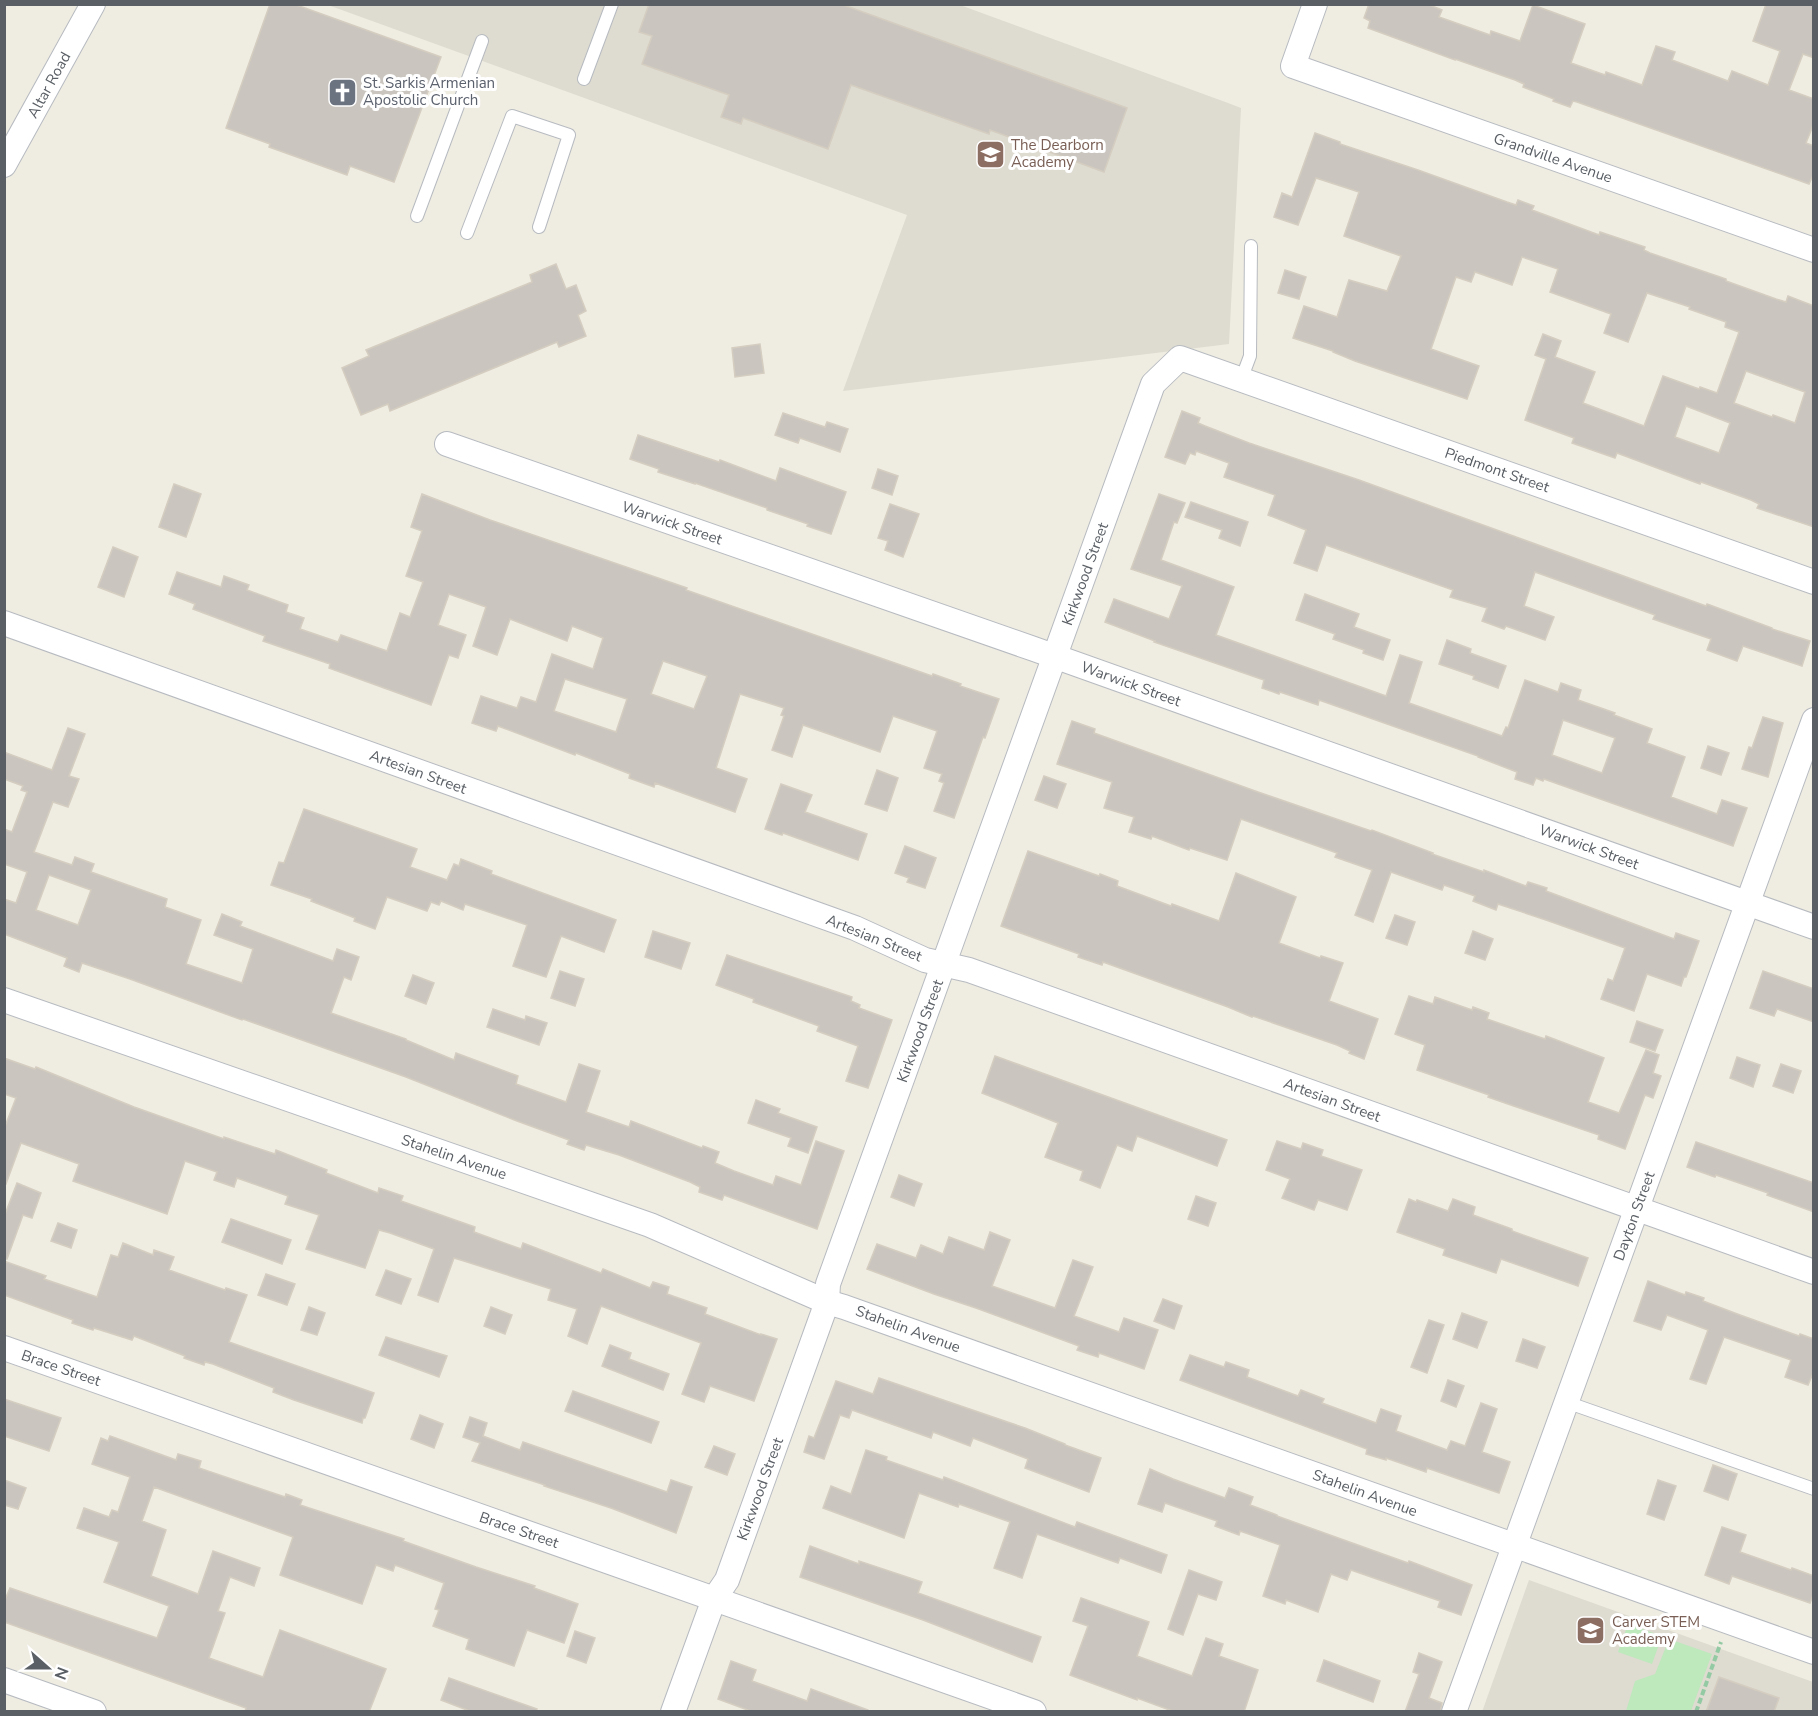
<svg xmlns="http://www.w3.org/2000/svg" width="1818" height="1716" font-family="'Nunito Sans',sans-serif">
	<style>
		.education { fill: #dedbd1 }
		.green { fill: #bde9bc }
		.building { fill: #cac6bf; stroke: #d4cdc0; stroke-width: 1.5; fill-rule: evenodd }
		.lines { fill: none; stroke-linecap: round; stroke-linejoin: round }
		.service-casing { stroke: #b7bbc0; stroke-width: 14 }
		.minor-casing { stroke: #b7bbc0; stroke-width: 26 }
		.path { stroke: #94caa3; stroke-width: 4; stroke-dasharray: 6 3; stroke-linecap: butt }
		.service { stroke: #fff; stroke-width: 12 }
		.minor { stroke: #fff; stroke-width: 24 }
		.labels { text-anchor: middle; dominant-baseline: central; stroke-width: 6; stroke-linejoin: round; paint-order: stroke }
		.worship-label { font-size: 15px; fill: #5b616d; stroke: #fff; text-anchor: start }
		.street-label { font-size: 15px; fill: #5a5f65; stroke: #fff }
		.education-label { font-size: 15px; fill: #785e54; stroke: #fff; text-anchor: start }
	</style>
	<rect width="100%" height="100%" fill="#efece2"/>
	<g class="education">
		<path d="M328,5H960L1228,103L1241,108L1229,344L843,391L907,215Z"/>
		<path d="M1529,1580L1813,1682V1711L1482,1712Z"/>
	</g>
	<g class="green">
		<path d="M1628,1624L1662,1636L1652,1664L1618,1652Z"/>
		<path d="M1669,1639L1712,1654L1691,1711H1626L1635,1681L1655,1674Z"/>
	</g>
	<g class="building">
		<path d="M270,4H294L441,57L394,182L350,166L347,175L269,147L270,144L226,128Z"/>
		<path d="M649,4H841L1127,108L1104,172L990,130L989,134L851,85L828,149L743,118L741,124L721,117L729,95L642,64L652,36L639,32Z"/>
		<path d="M1369,4H1427L1442,10L1439,17L1490,35L1491,31L1520,41L1533,5L1585,24L1571,63L1605,75L1606,72L1642,85L1656,46L1675,52L1672,60L1728,81L1732,71L1768,85L1780,51L1753,41L1766,4H1814V58L1803,54L1789,90L1814,99V123L1806,143L1814,146V173L1809,184L1577,102L1573,101L1570,107L1553,101L1554,99L1523,87L1524,84L1515,80L1455,59V60L1368,28L1370,21L1364,18Z"/>
		<path d="M1315,133L1340,142V144L1418,170L1507,202L1516,205L1518,200L1534,206L1532,210L1599,235L1600,232L1645,247L1644,250L1650,253L1726,279V281L1776,299L1786,302L1788,296L1814,306V527L1757,508L1759,504L1751,500L1701,482L1700,484L1617,453L1615,458L1572,443L1574,438L1525,420L1546,359L1535,355L1543,334L1561,341L1555,357L1595,372L1583,403L1644,426L1663,376L1699,389L1700,387L1717,393L1739,332L1725,327L1726,322L1689,309L1690,307L1647,293L1628,342L1604,333L1611,314L1550,292L1558,269L1522,257L1512,285L1475,272L1471,282L1456,277L1431,349L1479,366L1467,399L1355,361L1333,352V351L1293,338L1304,306L1337,317L1349,280L1387,291L1401,256L1344,236L1359,192L1316,178L1298,225L1274,217L1282,193L1292,197ZM1746,371L1805,392L1795,423L1773,415L1772,417L1734,403ZM1686,406L1730,423L1719,453L1675,437Z"/>
		<path d="M556,264L566,289L576,285L586,311L578,315L586,336L559,347L557,342L390,411L388,404L361,415L342,368L369,356L366,350L532,282L530,275Z"/>
		<path d="M1285,270L1306,277L1299,299L1278,293Z"/>
		<path d="M760,344L764,373L735,377L732,348Z"/>
		<path d="M1182,411L1200,418L1198,423L1205,426L1249,443L1359,480L1706,606L1707,604L1772,628V629L1810,641L1802,666L1743,646L1737,661L1707,650L1711,639L1653,619L1655,615L1535,572L1524,606L1554,617L1545,640L1506,626L1504,629L1482,621L1487,608L1450,597L1453,590L1326,545L1317,571L1294,563L1306,530L1268,515L1275,495L1224,477L1229,463L1196,451L1195,455L1190,453L1185,464L1165,457Z"/>
		<path d="M783,413L825,427L827,422L848,429L840,452L800,438L798,443L775,435Z"/>
		<path d="M638,435L719,462L720,460L776,481L780,468L846,492L831,534L807,526L808,524L767,510V508L695,483V484L658,472L659,469L630,459Z"/>
		<path d="M878,469L898,476L892,495L872,488Z"/>
		<path d="M174,484L201,494L186,537L159,527Z"/>
		<path d="M422,494L490,520L687,588L686,590L932,676L933,674L961,684L960,686L999,699L985,738L983,737L954,818L934,811L944,783L939,781L942,774L924,768L937,731L893,716L880,752L803,725L792,757L772,750L784,716L781,715L784,708L740,694L716,768L747,779L735,812L655,783L654,787L629,778L630,774L576,753L575,755L498,726L496,731L472,723L481,696L517,708L521,697L536,702L552,654L593,669L603,638L572,626L567,641L510,619L497,655L473,646L486,607L449,594L438,625L466,635L458,658L449,655L431,705L329,668L330,664L263,641L265,636L193,609L195,604L169,594L177,572L221,587L224,576L249,585L247,590L288,605L286,612L304,618L300,629L338,642L341,635L387,651L400,613L410,617L423,582L406,576L422,531L411,527ZM663,661L707,676L694,709L651,694ZM565,679L627,699L616,732L554,711Z"/>
		<path d="M1159,494L1185,503L1177,523L1174,522L1161,560L1234,587L1216,635L1386,696L1400,655L1422,662L1409,703L1502,736L1506,727L1508,728L1525,680L1558,692L1561,683L1581,690L1578,700L1615,713L1614,715L1652,729L1647,743L1685,757L1671,797L1717,814L1722,800L1747,808L1733,846L1544,779L1543,781L1536,778L1533,785L1515,779L1517,772L1478,757V756L1319,700L1318,705L1280,692L1279,694L1262,688L1264,680L1154,642L1155,641L1105,622L1114,599L1169,619L1182,586L1131,569ZM1563,720L1615,738L1602,773L1552,755Z"/>
		<path d="M1191,502L1248,522L1240,546L1219,538L1222,530L1185,517Z"/>
		<path d="M890,504L919,514L903,557L885,550L888,541L878,538Z"/>
		<path d="M113,547L138,557L124,597L98,587Z"/>
		<path d="M1305,594L1359,614L1354,627L1390,640L1383,660L1363,653L1364,650L1333,639L1335,634L1296,620Z"/>
		<path d="M1447,640L1471,649L1470,653L1506,666L1498,688L1473,679L1474,676L1439,664Z"/>
		<path d="M1763,717L1783,723L1768,777L1742,769L1749,747L1752,748Z"/>
		<path d="M1072,721L1095,729L1094,733L1258,792L1371,831L1372,830L1433,853L1432,854L1484,872V870L1526,886L1528,882L1547,888L1546,891L1674,939L1676,933L1699,941L1686,977H1684L1681,986L1647,974L1634,1011L1601,999L1608,979L1613,981L1625,948L1546,920L1498,904L1496,910L1473,901L1475,896L1444,885L1442,890L1391,872L1373,922L1355,915L1372,870L1335,857L1337,853L1241,819L1227,860L1190,848L1189,850L1152,836L1151,839L1129,832L1134,817L1104,808L1112,782L1057,764Z"/>
		<path d="M68,728L85,734L69,776L79,779L68,807L53,802L34,852L72,865L75,857L94,864L91,872L167,899L165,907L201,920L186,964L242,983L253,949L214,935L222,914L242,922L240,926L333,961L337,949L359,957L351,980L344,977L331,1013L406,1039V1040L454,1060L456,1053L518,1076L516,1084L566,1102L579,1064L600,1071L586,1112L629,1127L631,1121L702,1148L703,1146L719,1152L715,1163L734,1171L773,1185L776,1176L801,1185L816,1141L844,1151L817,1229L724,1195L722,1200L699,1192L700,1187L690,1182L619,1155L586,1145L584,1150L567,1144L569,1140L517,1121L406,1077L243,1019L242,1020L130,979L82,963L79,972L64,966L67,958L4,934V899L16,903L27,872L4,864V829L12,832L27,792L21,790L23,786L4,779V752L52,770ZM49,875L91,890L78,925L36,910Z"/>
		<path d="M1708,746L1729,753L1721,775L1701,768Z"/>
		<path d="M877,770L898,778L887,811L865,804Z"/>
		<path d="M1044,776L1066,784L1057,808L1035,800Z"/>
		<path d="M781,784L812,795L805,812L867,834L858,860L783,833L782,835L765,829Z"/>
		<path d="M304,809L417,849L410,867L447,880L454,864L459,866L461,859L492,871L491,874L616,920L604,952L561,936L546,977L513,966L527,925L465,904L463,910L441,901L439,905L431,902L427,911L387,897L375,929L354,921L355,918L311,901L312,899L271,885L279,862L284,863Z"/>
		<path d="M905,846L936,858L925,888L907,882L909,878L895,873Z"/>
		<path d="M1028,851L1099,876L1100,874L1118,881L1117,886L1171,906L1172,904L1219,921L1236,873L1296,897L1279,943L1320,958L1321,956L1343,963L1329,1001L1378,1019L1364,1059L1349,1053L1350,1051L1337,1045L1253,1016L1252,1017L1228,1007L1103,962L1102,965L1078,957L1079,954L1001,926Z"/>
		<path d="M1395,915L1415,922L1407,945L1386,938Z"/>
		<path d="M653,931L690,943L681,969L645,957Z"/>
		<path d="M1473,931L1493,939L1485,960L1465,953Z"/>
		<path d="M727,955L852,997L851,1001L860,1005L859,1008L892,1020L868,1088L846,1081L858,1046L817,1031L819,1026L753,1002L754,999L716,985Z"/>
		<path d="M560,971L584,979L575,1006L551,998Z"/>
		<path d="M1763,971L1814,989V1022L1777,1009L1774,1016L1750,1008Z"/>
		<path d="M413,975L434,983L426,1004L405,996Z"/>
		<path d="M1409,996L1433,1004L1435,997L1472,1010L1473,1007L1489,1013L1487,1019L1545,1039L1546,1036L1604,1058L1588,1102L1619,1113L1646,1050L1659,1055L1653,1073L1661,1076L1653,1098L1645,1095L1625,1149L1598,1139L1599,1135L1505,1103L1488,1097L1489,1095L1417,1070L1425,1045L1395,1034Z"/>
		<path d="M493,1009L525,1020L526,1016L547,1023L539,1045L487,1027Z"/>
		<path d="M1637,1021L1663,1030L1655,1051L1630,1042Z"/>
		<path d="M995,1056L1227,1140L1217,1166L1137,1136L1132,1151L1117,1145L1100,1188L1080,1180L1083,1171L1045,1157L1058,1123L982,1093Z"/>
		<path d="M1737,1057L1760,1065L1753,1087L1730,1078Z"/>
		<path d="M4,1058L35,1069L36,1067L134,1107L224,1139V1137L275,1154L276,1150L327,1170L326,1173L378,1193L379,1188L403,1196L401,1201L475,1227L474,1232L521,1249L523,1243L601,1273L603,1269L650,1288L653,1282L669,1287L667,1294L707,1308L705,1314L761,1335V1334L777,1339L754,1401L710,1386L704,1402L682,1394L701,1343L601,1306L587,1344L568,1336L577,1309L548,1300L551,1289L464,1261L454,1258L438,1302L418,1295L434,1249L390,1233L379,1230L365,1268L306,1249L319,1215L285,1204L288,1196L237,1178L234,1187L214,1180L217,1172L185,1161L167,1214L73,1181L79,1164L21,1143L6,1184L4,1183V1129L16,1098L4,1094Z"/>
		<path d="M1781,1064L1801,1071L1793,1093L1773,1086Z"/>
		<path d="M756,1100L780,1109L778,1113L817,1127L808,1153L788,1146L791,1138L748,1123Z"/>
		<path d="M1277,1141L1301,1149L1303,1143L1323,1150L1321,1156L1362,1170L1347,1210L1318,1200L1314,1210L1282,1198L1290,1179L1266,1170Z"/>
		<path d="M1696,1142L1814,1183V1212L1767,1195L1768,1193L1716,1175L1715,1177L1687,1167Z"/>
		<path d="M899,1175L922,1184L914,1206L891,1197Z"/>
		<path d="M17,1183L41,1193L32,1218L23,1215L7,1259H4V1217Z"/>
		<path d="M1196,1196L1216,1203L1208,1226L1188,1219Z"/>
		<path d="M1409,1199L1416,1202L1417,1200L1448,1211L1453,1199L1475,1207L1473,1215L1512,1229V1231L1588,1258L1578,1286L1501,1259L1496,1273L1443,1255L1445,1249L1397,1232Z"/>
		<path d="M231,1219L291,1240L282,1264L222,1242Z"/>
		<path d="M58,1223L77,1230L71,1248L51,1241Z"/>
		<path d="M990,1232L1010,1240L992,1286L1055,1308L1073,1260L1093,1267L1074,1316L1119,1332L1124,1318L1158,1330L1144,1369L1099,1353L1098,1357L1077,1350L1079,1346L976,1308L934,1294L867,1269L877,1244L916,1258L921,1245L943,1254L949,1237L984,1250Z"/>
		<path d="M123,1243L153,1255L154,1250L174,1257L169,1270L225,1290L226,1288L247,1295L229,1342L374,1393L365,1418H363L362,1423L294,1400L273,1392L274,1388L213,1364L205,1362L204,1365L184,1358L185,1356L134,1336L132,1340L94,1328L93,1330L72,1323L73,1320L4,1295V1261L46,1276L44,1279L97,1297L111,1255L118,1257Z"/>
		<path d="M386,1270L411,1279L401,1304L376,1295Z"/>
		<path d="M266,1274L295,1284L287,1305L258,1295Z"/>
		<path d="M1648,1281L1685,1295L1686,1292L1704,1298L1703,1301L1740,1315L1799,1336L1800,1334L1814,1339V1371L1808,1385L1785,1377L1791,1360L1724,1337L1706,1384L1690,1379L1708,1330L1667,1315L1661,1330L1634,1321Z"/>
		<path d="M1163,1299L1182,1306L1174,1329L1154,1321Z"/>
		<path d="M309,1307L325,1313L317,1335L301,1330Z"/>
		<path d="M491,1307L512,1315L505,1334L484,1326Z"/>
		<path d="M1462,1313L1487,1322L1477,1348L1453,1339Z"/>
		<path d="M1429,1320L1444,1325L1427,1373L1411,1367Z"/>
		<path d="M386,1337L447,1356L439,1377L379,1355Z"/>
		<path d="M1523,1339L1545,1347L1537,1368L1516,1361Z"/>
		<path d="M610,1345L631,1353L629,1359L669,1374L663,1390L602,1366Z"/>
		<path d="M1190,1355L1224,1367L1226,1362L1249,1370L1247,1377L1298,1396L1301,1390L1324,1399L1322,1403L1376,1423L1381,1409L1401,1416L1396,1431L1447,1450L1451,1441L1465,1446L1481,1403L1497,1409L1482,1452L1510,1462L1499,1493L1427,1468L1426,1472L1386,1458V1460L1366,1454L1367,1449L1180,1380Z"/>
		<path d="M879,1378L1025,1428L1065,1444V1445L1101,1458L1089,1492L1025,1468L1028,1459L973,1438L970,1446L933,1432L931,1438L852,1410L849,1418L840,1415L824,1459L804,1452L809,1436L814,1438L836,1381L873,1394Z"/>
		<path d="M1448,1380L1464,1386L1456,1407L1441,1401Z"/>
		<path d="M573,1391L659,1422L651,1443L565,1411Z"/>
		<path d="M4,1399L61,1418L49,1451L4,1436Z"/>
		<path d="M420,1415L443,1424L434,1448L411,1439Z"/>
		<path d="M470,1417L487,1423L483,1436L520,1450L523,1442L667,1492L671,1480L692,1487L676,1533L611,1508L544,1486L545,1485L472,1461L480,1443L463,1437Z"/>
		<path d="M110,1436L176,1460L178,1454L201,1461L199,1468L285,1497L286,1494L302,1500L300,1505L404,1539L403,1541L476,1567L535,1586L534,1588L578,1604L564,1643L527,1630L514,1666L466,1649L469,1639L433,1626L439,1610L435,1609L444,1583L395,1565L393,1571L376,1565L362,1604L280,1575L293,1537L154,1487L142,1521L166,1530L151,1576L198,1594L213,1551L260,1568L254,1586L230,1577L218,1611L225,1613L209,1658L263,1677L280,1630L386,1669L369,1712H245L246,1708L4,1622V1602L10,1588L157,1638L169,1606L104,1582L119,1542L77,1528L84,1508L109,1517L112,1510L118,1512L130,1477L92,1464L101,1438L108,1441Z"/>
		<path d="M714,1446L735,1454L727,1475L705,1467Z"/>
		<path d="M866,1450L887,1457L886,1460L943,1480L944,1477L1075,1527L1077,1522L1167,1555L1161,1573L1120,1558L1118,1563L1037,1534L1022,1578L994,1568L1010,1522L959,1504L958,1507L919,1493L904,1538L823,1508L831,1486L851,1494Z"/>
		<path d="M1713,1465L1737,1474L1728,1500L1704,1491Z"/>
		<path d="M1150,1469L1173,1479L1225,1498L1229,1488L1253,1497L1250,1505L1277,1515V1516L1408,1563L1409,1561L1472,1585L1461,1615L1438,1607L1440,1601L1351,1570L1347,1580L1331,1574L1318,1612L1286,1600L1285,1604L1263,1596L1280,1545L1240,1531L1239,1535L1215,1526L1217,1521L1165,1503L1162,1512L1138,1504Z"/>
		<path d="M4,1480L26,1488L18,1509L4,1505Z"/>
		<path d="M1658,1480L1676,1486L1664,1520L1647,1514Z"/>
		<path d="M1722,1527L1746,1535L1740,1552L1791,1570L1792,1568L1814,1576V1593L1810,1603L1732,1576L1729,1584L1705,1575Z"/>
		<path d="M810,1546L859,1564V1561L922,1582L918,1593L1041,1637L1032,1662L923,1620L800,1577Z"/>
		<path d="M1189,1570L1222,1582L1216,1600L1198,1594L1183,1635L1168,1629Z"/>
		<path d="M1081,1598L1149,1622L1137,1656L1192,1676L1206,1638L1223,1644L1219,1656L1258,1670L1244,1712H1175L1137,1698V1700L1070,1675L1088,1626L1073,1621Z"/>
		<path d="M575,1631L595,1638L586,1663L567,1656Z"/>
		<path d="M1419,1653L1442,1662L1429,1698L1442,1703L1440,1712H1405L1419,1674L1413,1672Z"/>
		<path d="M1324,1660L1380,1681L1373,1702L1317,1681Z"/>
		<path d="M731,1661L756,1670L752,1681L807,1701L811,1689L868,1710V1712H753L718,1699Z"/>
		<path d="M1719,1677L1779,1698L1774,1712H1706Z"/>
		<path d="M449,1678L537,1709L536,1712H472L441,1700Z"/>
	</g>
	<g class="lines">
		<defs>
			<g id="service">
				<path d="M584,79L612,4"/>
				<path d="M417,216L482,41"/>
				<path d="M467,233L512,116L569,135L539,227"/>
				<path d="M1241,380L1250,356L1251,246"/>
				<path d="M1566,1402L1814,1489"/>
			</g>
			<g id="minor">
				<path d="M1315,4L1293,66L1814,250"/>
				<path d="M4,165L93,4"/>
				<path d="M447,444L1034,649L1814,927"/>
				<path d="M4,623L855,928L925,960L969,970L1814,1272"/>
				<path d="M4,1000L650,1225L827,1302L844,1307L1814,1652"/>
				<path d="M4,1348L1034,1712"/>
				<path d="M4,1680L94,1712"/>
				<path d="M673,1712L714,1599L727,1580L827,1302L828,1284L1153,384L1180,358L1814,582"/>
				<path d="M1454,1712L1814,720"/>
			</g>
		</defs>
		<use href="#service" class="service-casing"/>
		<use href="#minor" class="minor-casing"/>
		<path class="path" d="M1696,1712L1721,1642"/>
		<use href="#service" class="service"/>
		<use href="#minor" class="minor"/>
	</g>
	<defs>
		<symbol id="church-square" viewBox="-11 -11 22 22"><rect x="-9" y="-9" width="18" height="18" rx="4" fill="#6b7280" stroke="#fff"/><path d="M-1.2-6h2.4v3.5h3.3v2.4h-3.3V6h-2.4V-.1h-3.3v-2.4h3.3Z" fill="#fff"/></symbol>
		<symbol id="school-square" viewBox="-11 -11 22 22"><rect x="-9" y="-9" width="18" height="18" rx="4" fill="#8d6e63" stroke="#fff"/><path d="M0-5L7-2L0 1L-7-2ZM-4 1L0 2.5L4 1V4Q0 6-4 4Z" fill="#fff"/></symbol>
	</defs>
	<g fill-rule="evenodd">
		<use href="#church-square" x="326" y="76" width="33" height="33"/>
		<use href="#school-square" x="974" y="138" width="33" height="33"/>
		<use href="#school-square" x="1574" y="1614" width="33" height="33"/>
	</g>
	<g class="labels">
		<g class="worship-label">
			<text x="363" y="83">St. Sarkis Armenian<tspan x="363" dy="17">Apostolic Church</tspan></text>
		</g>
		<g class="street-label">
			<text transform="translate(49 85) rotate(-61)">Altar Road</text>
			<text transform="translate(1553 158) rotate(19)">Grandville Avenue</text>
			<text transform="translate(1497 470) rotate(19)">Piedmont Street</text>
			<text transform="translate(672 523) rotate(19)">Warwick Street</text>
			<text transform="translate(1085 574) rotate(-70)">Kirkwood Street</text>
			<text transform="translate(1131 684) rotate(20)">Warwick Street</text>
			<text transform="translate(418 772) rotate(20)">Artesian Street</text>
			<text transform="translate(1589 847) rotate(20)">Warwick Street</text>
			<text transform="translate(874 938) rotate(22)">Artesian Street</text>
			<text transform="translate(920 1031) rotate(-70)">Kirkwood Street</text>
			<text transform="translate(1332 1100) rotate(20)">Artesian Street</text>
			<text transform="translate(454 1157) rotate(19)">Stahelin Avenue</text>
			<text transform="translate(1634 1216) rotate(-70)">Dayton Street</text>
			<text transform="translate(908 1329) rotate(20)">Stahelin Avenue</text>
			<text transform="translate(61 1368) rotate(19)">Brace Street</text>
			<text transform="translate(760 1489) rotate(-70)">Kirkwood Street</text>
			<text transform="translate(1365 1493) rotate(20)">Stahelin Avenue</text>
			<text transform="translate(519 1530) rotate(19)">Brace Street</text>
		</g>
		<g class="education-label">
			<text x="1011" y="145">The Dearborn<tspan x="1011" dy="17">Academy</tspan></text>
			<text x="1612" y="1622">Carver STEM<tspan x="1612" dy="17">Academy</tspan></text>
		</g>
	</g>
	<rect width="1818" height="1716" fill="none" stroke="#5a5f65" stroke-width="12"/>
	<g transform="translate(48 1668) rotate(111)" stroke="#ffffff" stroke-width="4.5" paint-order="stroke">
	<path d="M0-4.5L10 22L0 15L-10 22Z" fill="#5a5f65"/>
	<text y="-9" font-size="16" font-weight="bold" text-anchor="middle" fill="#5a5f65">N</text>
	</g>
</svg>
